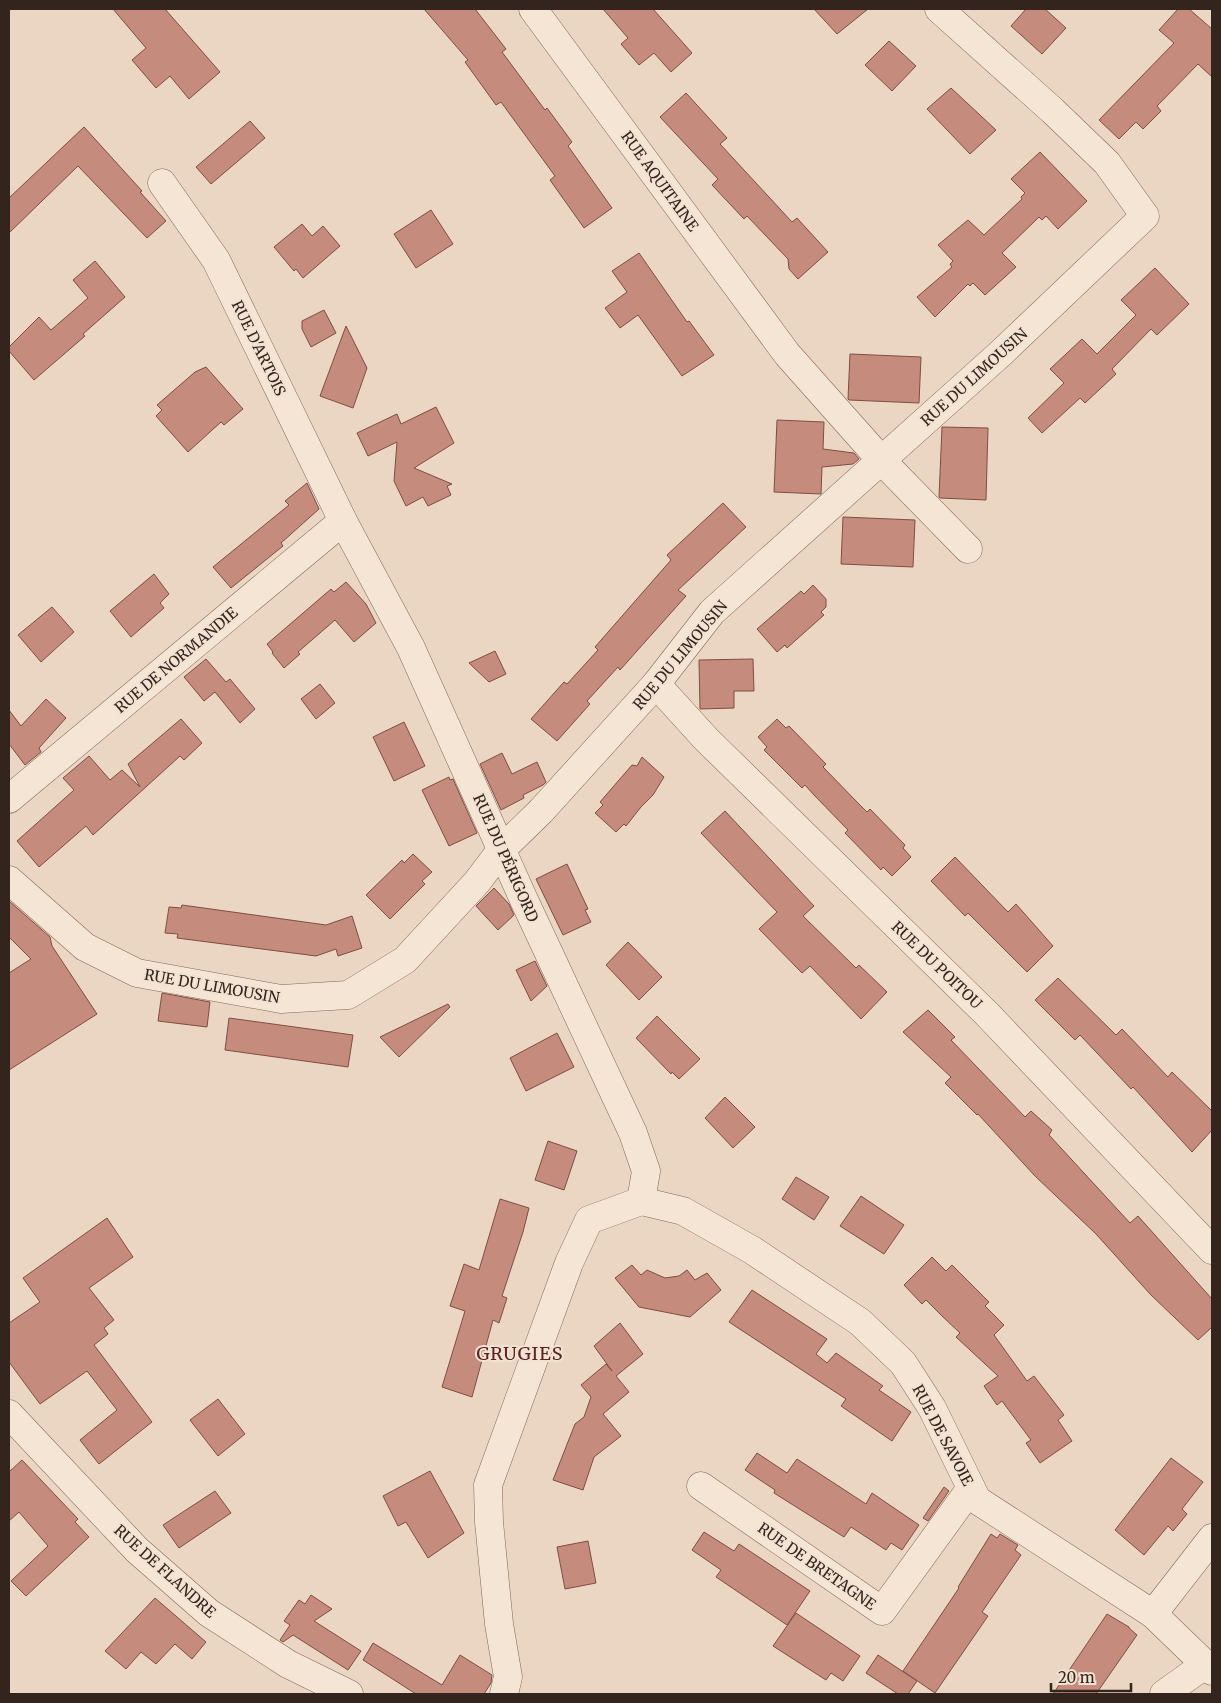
<svg xmlns="http://www.w3.org/2000/svg" width="1221" height="1703" font-family="Merriweather,serif">
	<style>
		.building { fill: #c58b7c; stroke: #7f4e43 }
		.lines { fill: none; stroke-linecap: round; stroke-linejoin: round }
		.minor-casing { stroke: #82685b; stroke-width: 29 }
		.minor { stroke: #f5e5d5; stroke-width: 28 }
		.labels { text-anchor: middle; dominant-baseline: central; stroke-width: 4; stroke-linejoin: round; paint-order: stroke }
		.street-label { font-size: 15px; fill: #33241e; stroke: #f2e2d2 }
		.quarter-label { font-size: 18px; letter-spacing: 1px; fill: #5c2122; stroke: #f2e2d2 }
	</style>
	<rect width="100%" height="100%" fill="#ead6c3"/>
	<g class="building">
		<path d="M113,9H165L220,72L189,99L170,76L156,88L132,60L146,48Z"/>
		<path d="M424,9H475L506,49L502,52L545,110L547,108L572,142L568,146L612,208L584,228L550,180L555,176L501,102L496,105L465,62L468,60Z"/>
		<path d="M603,9H653L692,53L671,72L654,53L639,65L621,44L628,38Z"/>
		<path d="M814,9H868L837,34Z"/>
		<path d="M1026,9H1045L1066,28L1042,54L1011,26Z"/>
		<path d="M1178,9H1189L1212,29V77L1198,64L1157,106L1161,111L1143,129L1136,122L1119,139L1099,120L1174,43L1159,30Z"/>
		<path d="M889,41L916,66L892,91L865,65Z"/>
		<path d="M951,88L996,130L970,154L927,109Z"/>
		<path d="M686,93L727,138L720,144L792,222L797,218L828,252L798,279L789,269L788,259L747,216L744,219L712,185L718,179L660,117Z"/>
		<path d="M250,121L265,138L211,184L196,167Z"/>
		<path d="M84,127L142,191L140,192L166,221L147,238L78,166L9,233V198Z"/>
		<path d="M1040,152L1087,201L1058,229L1046,216L1042,220L1039,217L1002,253L1016,267L985,295L973,283L970,286L968,284L935,317L917,297L952,267L950,264L953,261L938,245L968,220L984,235L1022,199L1021,197L1025,193L1011,179Z"/>
		<path d="M431,210L453,244L416,268L394,234Z"/>
		<path d="M302,224L312,236L323,226L340,246L303,278L296,269L294,271L274,247Z"/>
		<path d="M639,253L687,322L689,321L714,355L682,376L638,315L620,328L605,308L627,292L612,271Z"/>
		<path d="M95,261L125,297L83,334L85,336L34,380L9,351V347L39,317L51,330L88,298L73,280Z"/>
		<path d="M1155,268L1189,304L1157,335L1151,329L1112,369L1116,374L1085,403L1080,398L1042,433L1028,418L1064,383L1050,369L1082,339L1097,354L1136,315L1121,300Z"/>
		<path d="M324,310L336,333L311,347L302,329V321Z"/>
		<path d="M346,326L367,368L353,408L320,396Z"/>
		<path d="M850,354L921,357L919,403L849,400L848,399Z"/>
		<path d="M206,367L243,409L224,425L221,422L188,452L156,416L162,410L157,405L195,372Z"/>
		<path d="M436,407L454,443L414,468L452,484L447,486L451,495L428,506L423,497L406,506L394,481L397,442L368,456L357,433L397,414L401,424Z"/>
		<path d="M777,420L824,422L823,449L854,453L859,459L853,464L822,467L821,494L774,492Z"/>
		<path d="M942,427L988,428L986,500L940,498L939,497Z"/>
		<path d="M307,483L319,509L281,543L283,546L231,588L213,567L289,505L285,501Z"/>
		<path d="M723,503L746,527L678,590L686,596L620,670L618,667L587,701L590,704L557,741L531,719L564,682L567,684L598,650L595,647L671,560L667,555Z"/>
		<path d="M843,517L915,520L913,567L841,564Z"/>
		<path d="M154,574L169,594L160,603L164,608L131,637L110,611Z"/>
		<path d="M346,582L366,604L376,623L354,642L335,620L298,652L300,654L284,668L272,653L273,652L267,644L331,589L334,592Z"/>
		<path d="M813,585L826,599V607L821,612L824,615L787,648L785,645L777,652L757,629L801,591L804,594Z"/>
		<path d="M52,607L74,632L41,662L18,635Z"/>
		<path d="M495,651L506,674L489,682L469,663Z"/>
		<path d="M206,659L226,682L230,679L255,709L240,723L215,692L204,701L184,677Z"/>
		<path d="M753,659L754,691H734V708L700,709L699,660Z"/>
		<path d="M320,684L335,703L316,719L301,699Z"/>
		<path d="M46,699L66,718L39,748L41,752L25,765L9,744V710L21,726Z"/>
		<path d="M181,719L202,743L184,760L180,756L93,835L86,826L39,867L17,841L74,790L63,778L89,756L110,780L122,770L140,787L128,764Z"/>
		<path d="M777,719L786,728L789,726L826,764L823,767L858,803L867,812L870,809L905,845L903,848L911,857L892,876L883,867L881,870L845,833L848,830L814,795L805,785L802,788L764,750L767,747L758,737Z"/>
		<path d="M404,722L425,766L394,781L373,737Z"/>
		<path d="M502,753L512,774L537,762L546,782L543,785L523,795L524,798L501,810L480,764Z"/>
		<path d="M642,757L664,777L653,795L641,807L626,826L624,824L616,832L595,813L603,805L600,802L632,765L637,766Z"/>
		<path d="M449,777L450,780L453,779L477,833L449,846L422,790Z"/>
		<path d="M725,811L814,906L803,916L856,968L859,965L887,992L861,1019L810,966L802,973L759,929L777,912L701,833Z"/>
		<path d="M413,854L432,872L422,881L425,884L390,919L366,895L402,860L404,863Z"/>
		<path d="M955,857L1008,912L1016,904L1053,946L1027,972L968,913L965,916L931,881Z"/>
		<path d="M567,864L588,909L585,910L591,922L563,935L536,879Z"/>
		<path d="M494,888L509,904L514,915L498,930L476,906Z"/>
		<path d="M9,901L50,937L52,946L97,1014L9,1070V973L31,959L9,937Z"/>
		<path d="M182,905L326,925L352,916L362,948L338,956L336,949L316,956L177,938L178,934L165,933L169,907L181,908Z"/>
		<path d="M628,942L662,977L639,1000L606,965Z"/>
		<path d="M535,961L547,986L531,1001L516,970Z"/>
		<path d="M1058,978L1116,1035L1122,1029L1168,1077L1172,1072L1212,1111V1130L1192,1152L1133,1087L1131,1089L1080,1035L1075,1040L1035,1000Z"/>
		<path d="M162,993L210,1002L207,1027L158,1021Z"/>
		<path d="M448,1004L450,1007L399,1057L380,1037Z"/>
		<path d="M928,1010L955,1037L951,1040L1025,1117L1031,1111L1052,1130L1049,1135L1130,1223L1138,1216L1212,1299V1327L1198,1340L1151,1295L1096,1234L1035,1176L978,1114L977,1115L945,1083L951,1077L903,1032Z"/>
		<path d="M657,1016L700,1059L679,1079L672,1072L671,1074L636,1038Z"/>
		<path d="M229,1018L353,1035L348,1067L225,1050Z"/>
		<path d="M557,1033L574,1067L526,1091L510,1058Z"/>
		<path d="M725,1097L755,1127L733,1148L705,1118Z"/>
		<path d="M548,1141L577,1151L564,1190L535,1180Z"/>
		<path d="M796,1177L829,1197L814,1220L782,1199Z"/>
		<path d="M861,1196L904,1225L884,1254L840,1226Z"/>
		<path d="M500,1199L529,1208L523,1232L502,1296L507,1298L499,1323L493,1320L472,1397L442,1387L465,1311L450,1306L464,1264L479,1270Z"/>
		<path d="M107,1218L133,1257L89,1288L114,1320L104,1328L108,1334L94,1345L152,1422L99,1464L80,1440L117,1410L87,1371L40,1404L9,1362V1323L40,1302L23,1278Z"/>
		<path d="M932,1257L946,1271L952,1265L989,1302L985,1306L1004,1325L994,1335L1027,1381L1034,1376L1064,1415L1058,1420L1072,1441L1040,1463L1026,1443L1031,1440L1002,1401L997,1405L984,1386L998,1376L956,1337L960,1333L942,1316L926,1300L922,1304L904,1285Z"/>
		<path d="M632,1265L641,1275L647,1270L665,1278L679,1276L687,1270L695,1280L707,1273L721,1290L690,1317L639,1307L615,1278Z"/>
		<path d="M752,1290L827,1339L816,1354L827,1363L836,1353L883,1386L879,1390L911,1412L892,1441L841,1406L846,1399L729,1322Z"/>
		<path d="M620,1323L643,1354L616,1376L629,1392L603,1414L621,1436L594,1457L583,1490L553,1480L575,1424L584,1417L591,1397L581,1385L606,1364L612,1371L594,1346Z"/>
		<path d="M218,1399L245,1434L218,1456L190,1420Z"/>
		<path d="M757,1453L787,1473L797,1459L866,1504L872,1493L919,1525L902,1550L891,1543L886,1550L851,1527L844,1537L774,1493L775,1490L745,1470Z"/>
		<path d="M1171,1458L1203,1482L1182,1509L1187,1514L1173,1531L1168,1526L1144,1555L1115,1530Z"/>
		<path d="M22,1460L78,1519L75,1522L89,1537L26,1596L11,1581L48,1546L19,1512L9,1521V1472Z"/>
		<path d="M430,1471L464,1533L428,1558L406,1522L398,1526L383,1496Z"/>
		<path d="M944,1487L949,1491L928,1521L923,1518Z"/>
		<path d="M215,1491L231,1513L179,1548L163,1525Z"/>
		<path d="M704,1532L734,1551L739,1544L810,1591L787,1625L716,1577L721,1570L692,1550Z"/>
		<path d="M991,1534L997,1538L1000,1534L1018,1545L1015,1550L1021,1555L982,1612L988,1616L935,1693L903,1671L959,1588L958,1587Z"/>
		<path d="M588,1541L596,1583L565,1589L557,1547Z"/>
		<path d="M311,1595L332,1609L314,1621L361,1651L348,1670L293,1635L283,1642L280,1640L290,1625L284,1621L299,1600L305,1604Z"/>
		<path d="M155,1598L206,1642L192,1659L175,1644L156,1664L141,1652L126,1669L105,1651Z"/>
		<path d="M796,1613L860,1656L843,1681L831,1673L826,1680L773,1646Z"/>
		<path d="M1107,1614L1129,1627V1628L1137,1635L1096,1694H1053Z"/>
		<path d="M373,1643L442,1685L460,1655L492,1675L491,1683L484,1694H416L363,1660Z"/>
		<path d="M878,1655L917,1681L908,1694H898L866,1673Z"/>
	</g>
	<g class="lines">
		<defs>
			<g id="minor">
				<path d="M533,9L787,354L882,461L968,549"/>
				<path d="M162,183L216,260L343,521L411,648L524,900L633,1133L646,1171L641,1201"/>
				<path d="M656,684L706,739L987,1014L1212,1250"/>
				<path d="M9,799L343,521"/>
				<path d="M9,880L85,947L137,973L281,999L348,995L405,960L477,882L502,849L541,811L656,684L712,612L1000,354L1145,216L1107,163L1053,111L939,9"/>
				<path d="M641,1201L683,1211L752,1250L860,1322L903,1363L932,1408L977,1500L1153,1614L1212,1671"/>
				<path d="M9,1414L137,1550L209,1613L288,1664L349,1694"/>
				<path d="M701,1486L882,1611L971,1488"/>
				<path d="M1153,1614L1212,1538"/>
				<path d="M504,1694L508,1677L499,1624L489,1522L488,1485L569,1263L589,1220L641,1201"/>
				<path d="M1164,1694L1206,1664"/>
			</g>
		</defs>
		<use href="#minor" class="minor-casing"/>
		<use href="#minor" class="minor"/>
	</g>
	<g class="labels">
		<g class="street-label">
			<text transform="translate(660 181) rotate(54)">RUE AQUITAINE</text>
			<text transform="translate(259 348) rotate(64)">RUE D'ARTOIS</text>
			<text transform="translate(974 377) rotate(-42)">RUE DU LIMOUSIN</text>
			<text transform="translate(680 655) rotate(-50)">RUE DU LIMOUSIN</text>
			<text transform="translate(176 660) rotate(-40)">RUE DE NORMANDIE</text>
			<text transform="translate(506 858) rotate(66)">RUE DU PÉRIGORD</text>
			<text transform="translate(937 965) rotate(44)">RUE DU POITOU</text>
			<text transform="translate(212 986) rotate(10)">RUE DU LIMOUSIN</text>
			<text transform="translate(943 1435) rotate(62)">RUE DE SAVOIE</text>
			<text transform="translate(817 1566) rotate(35)">RUE DE BRETAGNE</text>
			<text transform="translate(165 1571) rotate(42)">RUE DE FLANDRE</text>
		</g>
		<g class="quarter-label">
			<text x="520" y="1353">GRUGIES</text>
		</g>
	</g>
	<rect width="1221" height="1703" fill="none" stroke="#33241e" stroke-width="20"/>
	<path d="M1051 1683v8h80v-8" fill="none" stroke="#33241e" stroke-width="2.5"/>
	<text x="1058" y="1683" font-size="15" fill="#33241e" stroke="#f2e2d2" stroke-width="4" paint-order="stroke">20 m</text>
</svg>
